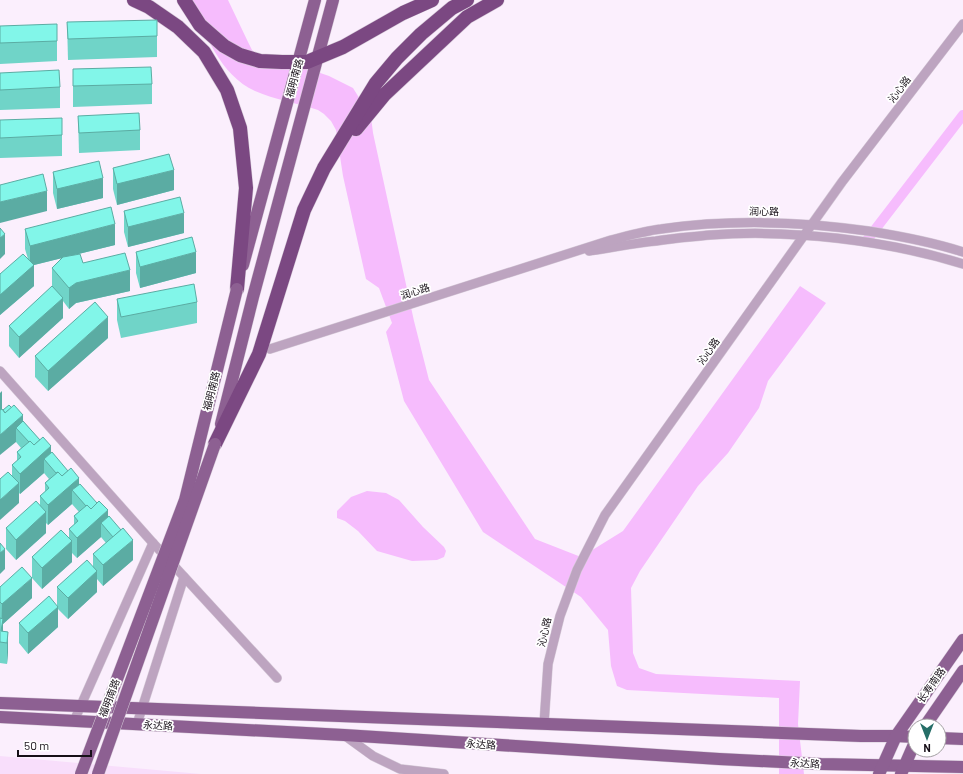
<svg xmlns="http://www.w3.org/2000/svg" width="963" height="774" font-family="Barlow,'Noto Sans SC',sans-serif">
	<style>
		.built { fill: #f8defb }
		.water { fill: #f6bcfd }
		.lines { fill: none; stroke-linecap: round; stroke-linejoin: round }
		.canal { stroke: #f6bcfd; stroke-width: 10 }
		.minor-casing { stroke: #d6cbd8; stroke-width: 10 }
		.major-casing { stroke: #d6cbd8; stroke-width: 13 }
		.highway-casing { stroke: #d6cbd8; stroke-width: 15 }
		.minor { stroke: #bda4c0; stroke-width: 9 }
		.major { stroke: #8d6092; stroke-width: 12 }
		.highway { stroke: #7b4882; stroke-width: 14 }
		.major-bridge-casing { stroke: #d6cbd8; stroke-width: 13; stroke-linecap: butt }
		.major-bridge { stroke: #8d6092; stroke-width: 12 }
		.wall { fill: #70d4c8 }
		.shaded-wall { fill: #5baca3 }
		.building { fill: #82f6e9; stroke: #5baca3 }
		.labels { text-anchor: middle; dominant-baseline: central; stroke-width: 3.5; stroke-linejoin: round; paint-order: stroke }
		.street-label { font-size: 10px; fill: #160f17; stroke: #fff }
	</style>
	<rect width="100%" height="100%" fill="#fbeffd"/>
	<path class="built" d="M0,756L201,774H0Z"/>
	<g class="water">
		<path d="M191,0H228L248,42L252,50L259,57L303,67L329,76L353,88L371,117L373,133L414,321L429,380L535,539L581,557L623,531L800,286L826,303L768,381L759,408L728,453L698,486L640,571L631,588L633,653L639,668L656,674L800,681L798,724L804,774H779V698L627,690L617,686L611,666L608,630L581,597L483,532L404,401L386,332L392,323L379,288L366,279L343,176L336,130L331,121L324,114L318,110C297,103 275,100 255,91C220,75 205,34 191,0Z"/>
		<path d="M367,491L386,493L399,500L423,527L444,547L446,551L444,557L437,560L412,561L377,551L358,531L345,521L337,518V511L351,497Z"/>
	</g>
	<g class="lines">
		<path class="canal" d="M867,240L963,115"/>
		<defs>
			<g id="minor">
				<path d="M589,251C612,248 633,243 656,241C674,238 692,237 710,235C790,229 886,240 963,264"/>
				<path d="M270,349L611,240C627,236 644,231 661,229C732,219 798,221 868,231C900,236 932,242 963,252"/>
				<path d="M0,371L153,543L277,678"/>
				<path d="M74,721L153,543"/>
				<path d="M137,724L184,577"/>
				<path d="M544,724L548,664L560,616L577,570L605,515L842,182L963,24"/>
				<path d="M344,735L373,756L400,769L444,774"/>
			</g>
			<g id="major">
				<path d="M243,265L315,0"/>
				<path d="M221,424L253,297L333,0"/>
				<path d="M0,703L861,736H896L915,737"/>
				<path d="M0,717L344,735L719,759L821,764L963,767"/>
				<path d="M925,726L963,671"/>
				<path d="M939,738L963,739"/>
				<path d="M879,774L896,736L963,640"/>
				<path d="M901,774L915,742"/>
			</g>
			<g id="highway">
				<path d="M134,0L149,7L178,27L204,52L227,90L240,128L246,188L237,289"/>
				<path d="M184,0L200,25L224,46L240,55L260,61L282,62H307L343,47L403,13L432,0"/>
				<path d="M356,129L384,95L467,17L497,0"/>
				<path d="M215,444L259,354L304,210L324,168L376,83L397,58L421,34L452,8L467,0"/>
			</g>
		</defs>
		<use href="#minor" class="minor-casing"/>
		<use href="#major" class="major-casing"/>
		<use href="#highway" class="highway-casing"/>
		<use href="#minor" class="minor"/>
		<use href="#major" class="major"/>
		<use href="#highway" class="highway"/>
		<defs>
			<g id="major-bridge">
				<path d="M81,774L185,500L237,289"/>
				<path d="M98,774L215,444"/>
			</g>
		</defs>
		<use href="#major-bridge" class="major-bridge-casing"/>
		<use href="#major-bridge" class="major-bridge"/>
	</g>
	<g class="wall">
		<path d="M67,22L157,36V57L68,60Z"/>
		<path d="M0,26L57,41V61L0,64Z"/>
		<path d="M73,69L152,84V104L73,107Z"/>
		<path d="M0,73L60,87V108L0,110Z"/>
		<path d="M78,116L140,130V150L79,153Z"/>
		<path d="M0,120L62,135V156L0,158Z"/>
		<path d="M113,168L174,190L117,205L113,189Z"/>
		<path d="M53,172L103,198L57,209L53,193Z"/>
		<path d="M124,211L184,233L128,247L124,232Z"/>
		<path d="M25,229L115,245L74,255L83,263L130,291L76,303L69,309L63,301V318L19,358L9,346V326L52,287V268L62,258L34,265V286L0,315V274L28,259L25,249Z"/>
		<path d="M136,252L196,273L140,288L136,273Z"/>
		<path d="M117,299L197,302V323L121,338L117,320Z"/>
		<path d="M108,338L48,391L35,377V356Z"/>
		<path d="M2,409L23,421L108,517L133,560L103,586L97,579V592L68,619L58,609V627L28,654L19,643V623L57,606V587L93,567V554L106,543L101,537L77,558L72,553V562L42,589L32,578V557L69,538V529L74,525V516L79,512L72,504L48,525L46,523V533L16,560L6,549V528L40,506V496L45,492V483L49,479L44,473L20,494L19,493V503L12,476V465L17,461V452L21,448L16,442Z"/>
		<path d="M0,587L32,598L3,624V631L8,632V652L7,664L0,663Z"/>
	</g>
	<g class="shaded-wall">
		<path d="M174,170V190L117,205V184Z"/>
		<path d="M103,178V198L57,209V189Z"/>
		<path d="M47,191V211L0,223V202Z"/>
		<path d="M184,213V233L128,247V227Z"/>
		<path d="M115,224V245L34,265V286L0,315V295L30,266V246Z"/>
		<path d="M5,234V254L0,259V238Z"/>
		<path d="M196,252V273L140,288V267Z"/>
		<path d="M130,270V291L76,303L69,309V288L76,283Z"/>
		<path d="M63,298V318L19,358V337Z"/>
		<path d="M108,317V338L48,391V371Z"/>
		<path d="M2,391V412L0,414V393Z"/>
		<path d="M23,415V435L16,428V442L0,455V435Z"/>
		<path d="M51,446V467L44,459V473L20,494V474Z"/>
		<path d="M79,478V498L72,490V504L48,525V505Z"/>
		<path d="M19,483V503L0,520V500Z"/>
		<path d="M108,510V530L101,523V537L77,558V538Z"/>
		<path d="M46,512V533L16,560V540Z"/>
		<path d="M133,540V560L103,586V565Z"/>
		<path d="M72,541V562L42,589V568Z"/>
		<path d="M5,549V569L0,574V553Z"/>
		<path d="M97,571V592L68,619V598Z"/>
		<path d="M32,578V598L3,624V639L1,642L2,604Z"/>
		<path d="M58,607V627L28,654V633Z"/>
		<path d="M8,632V652L7,664V643Z"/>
	</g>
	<g class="building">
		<path d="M157,20V36L68,39L67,22Z"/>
		<path d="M57,24V41L0,43V26Z"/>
		<path d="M151,67L152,84L73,86V69Z"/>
		<path d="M59,70L60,87L0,90V73Z"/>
		<path d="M139,113L140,130L79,133L78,116Z"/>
		<path d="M62,118V135L0,138V120Z"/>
		<path d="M169,154L174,170L117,184L113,168Z"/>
		<path d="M99,161L103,178L57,189L53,172Z"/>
		<path d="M43,174L47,191L0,202V185Z"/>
		<path d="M180,197L184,213L128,227L124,211Z"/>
		<path d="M111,207L115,224L30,246L25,229Z"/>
		<path d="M0,228L5,234L0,238Z"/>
		<path d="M192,237L196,252L140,267L136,252Z"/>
		<path d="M125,253L130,270L76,283L69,288L52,268L63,257L80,254L83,263Z"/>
		<path d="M23,254L34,265L0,295V274Z"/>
		<path d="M194,284L197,302L121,317L117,299Z"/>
		<path d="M52,286L63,298L19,337L9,326Z"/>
		<path d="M95,302L108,317L48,371L35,356Z"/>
		<path d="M9,405L12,408L5,413L3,410Z"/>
		<path d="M14,405L23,415L0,435V410L2,409L5,413Z"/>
		<path d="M23,421L40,440L34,445L30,441L29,442L16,428Z"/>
		<path d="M43,437L51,446L20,474L12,465L21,457L17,452L30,441L34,445Z"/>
		<path d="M52,452L68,471L62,476L58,472L56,473L44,459Z"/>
		<path d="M71,468L79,478L48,505L40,496L49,488L45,483L58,472L62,476Z"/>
		<path d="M8,472L19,483L0,500V479Z"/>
		<path d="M80,484L97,503L91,509L87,505L86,506L72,490Z"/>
		<path d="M36,501L46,512L16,540L6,528Z"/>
		<path d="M99,501L108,510L77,538L69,529L78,521L74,516L87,505L91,509Z"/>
		<path d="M109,516L121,530L113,537L101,523Z"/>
		<path d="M123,528L133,540L103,565L93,554Z"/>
		<path d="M61,530L72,541L42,568L32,557Z"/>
		<path d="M0,543L5,549L0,553Z"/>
		<path d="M87,560L97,571L68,598L57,587Z"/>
		<path d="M22,567L32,578L2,604L0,602V587Z"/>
		<path d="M49,596L58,607L28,633L19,623Z"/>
		<path d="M0,618L3,619L1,631L8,632L7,643L0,642Z"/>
	</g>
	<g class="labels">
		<g class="street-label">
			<text transform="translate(294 78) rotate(-75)">福明南路</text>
			<text transform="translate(899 89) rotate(-53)">沁心路</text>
			<text transform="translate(764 211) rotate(1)">润心路</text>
			<text transform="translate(415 291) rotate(-18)">润心路</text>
			<text transform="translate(708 351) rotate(-55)">沁心路</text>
			<text transform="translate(211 391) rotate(-76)">福明南路</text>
			<text transform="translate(544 632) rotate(-77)">沁心路</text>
			<text transform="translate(931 685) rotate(-55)">长寿南路</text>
			<text transform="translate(109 698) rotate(-69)">福明南路</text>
			<text transform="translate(158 725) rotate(3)">永达路</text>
			<text transform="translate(481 744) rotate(4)">永达路</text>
			<text transform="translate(805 763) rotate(3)">永达路</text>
		</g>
	</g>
	<g transform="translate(927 738) rotate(180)"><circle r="19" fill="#ffffff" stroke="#a29fa2"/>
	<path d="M0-3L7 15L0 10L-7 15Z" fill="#256e67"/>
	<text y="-6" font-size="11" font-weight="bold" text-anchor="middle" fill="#160f17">N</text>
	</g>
	<path d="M18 750v6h73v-6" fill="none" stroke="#160f17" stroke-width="2"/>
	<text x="24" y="750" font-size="12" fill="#160f17" stroke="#ffffff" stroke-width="3" paint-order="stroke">50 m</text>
</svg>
